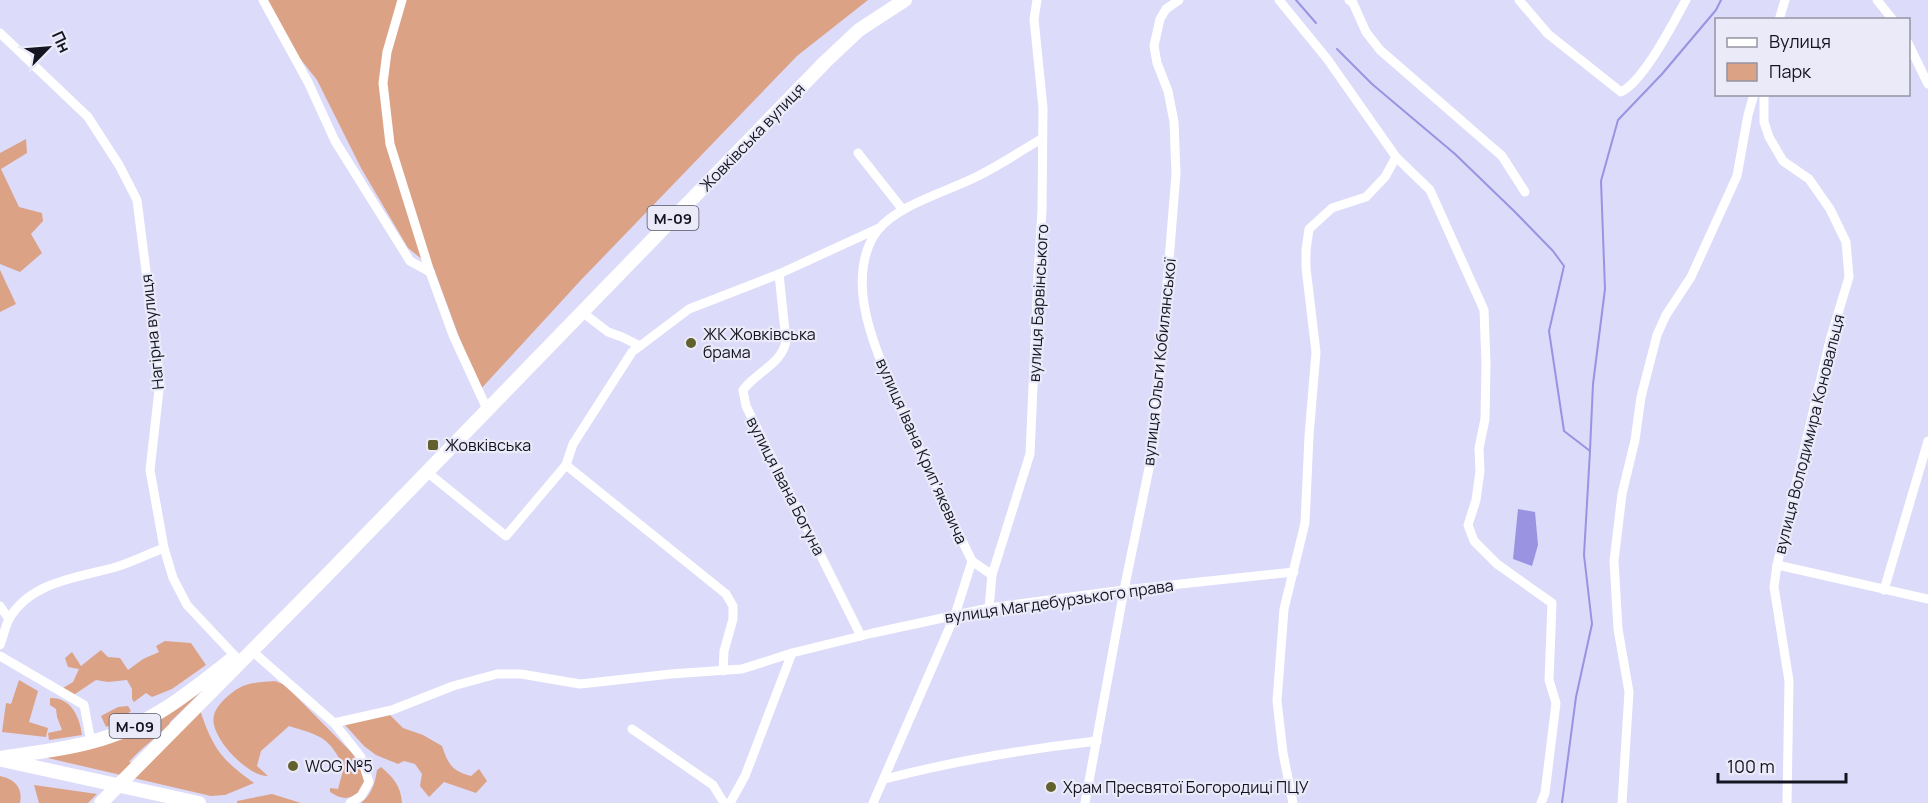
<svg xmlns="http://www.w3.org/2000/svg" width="1928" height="803" font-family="Manrope,sans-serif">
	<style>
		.green { fill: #dca286 }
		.water { fill: #9993e1 }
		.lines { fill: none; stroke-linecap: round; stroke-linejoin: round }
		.stream { stroke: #9993e1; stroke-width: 2 }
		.minor { stroke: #fff; stroke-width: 9 }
		.highway { stroke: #fff; stroke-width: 14 }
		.poi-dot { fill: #62602d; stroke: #eaeaf9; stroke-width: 2 }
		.labels { text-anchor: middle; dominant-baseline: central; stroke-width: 4.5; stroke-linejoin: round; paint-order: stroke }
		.shield { fill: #eaeaf9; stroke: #555462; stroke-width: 1.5 }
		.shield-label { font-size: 15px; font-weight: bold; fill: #151421 }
		.street-label { font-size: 16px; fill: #151421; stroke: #eaeaf9 }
		.poi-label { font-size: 16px; fill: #151421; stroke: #eaeaf9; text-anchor: start }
	</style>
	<rect width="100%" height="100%" fill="#dcdbfa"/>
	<g class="green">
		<path d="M267,0H868L797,56L581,280L479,391L434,269L408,248L361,168L317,80L287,42Z"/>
		<path d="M26,139L27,153L1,169L19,207L42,213L43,221L31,234L42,253L20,272L0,264V153Z"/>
		<path d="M0,270L16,304L0,312Z"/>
		<path d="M165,641L191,643L206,665L172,689L152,697L146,693L134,702L132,699V689L127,680L108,682L96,680L72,696L63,688L73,682L79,669L68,667L65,658L72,652L81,666L101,650L108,657L120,658L128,670L143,659L159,652L156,646Z"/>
		<path d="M19,680L38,691L29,722L48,728L46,737L2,732L6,703L11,704Z"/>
		<path d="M275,681L285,685L352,753L362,767L366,782C357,798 346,803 330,792V788L338,789L344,767C328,736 321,736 289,726L261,751L257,766L268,776C248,777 208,736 214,715C217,704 232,691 243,686C252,682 265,682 275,681Z"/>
		<path d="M207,686L170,722L169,725C156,738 141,748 129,762L146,766L200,710C213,749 222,760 254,783L225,795L211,796L39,756L79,749Z"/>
		<path d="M50,698C70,697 80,716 82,735L49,740L48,733L62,730L57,717L56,709L50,705Z"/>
		<path d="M128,706L131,711L116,723L106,727L101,716L118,707Z"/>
		<path d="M387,712L403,728L423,735L442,746C448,764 452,771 471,776L479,769L487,781L476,793L444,782L429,797L420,786L422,774L415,764L404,761L398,764L376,755L364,746L345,725L359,719Z"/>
		<path d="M381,767C393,777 401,786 402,803H361C372,794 375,783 377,770Z"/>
		<path d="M0,776C15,779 23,788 20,803H0Z"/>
		<path d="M34,785L97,794L88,803H39Z"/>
		<path d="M272,794L301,803H237V801Z"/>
	</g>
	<path class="water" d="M1518,509L1535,512L1538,545L1532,566L1513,559Z"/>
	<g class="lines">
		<g class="stream">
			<path d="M1296,0L1316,23"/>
			<path d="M1337,49L1372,84L1455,154L1515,212L1553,251L1564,266L1549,331L1564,431L1590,451L1584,555L1592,624L1576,697L1562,803"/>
			<path d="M1590,450L1593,384L1605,289L1601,181L1618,120L1662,74L1716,10L1721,0"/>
		</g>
		<g class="minor">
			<path d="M263,0L308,82L335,141L410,261L430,272"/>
			<path d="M402,0L387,52L383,83L390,144L430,272L453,335L487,409"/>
			<path d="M1279,0L1328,60L1396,157L1430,190L1484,310L1486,364L1485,419L1479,448L1480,471L1476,500L1468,525L1474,541L1497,564L1552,603L1549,680L1556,703L1545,793L1541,803"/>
			<path d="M1349,0L1353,3L1366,32L1380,50L1502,156L1525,192"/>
			<path d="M1519,0L1548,34L1621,92C1644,81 1673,23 1686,0"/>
			<path d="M1877,0L1893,20"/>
			<path d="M1779,20L1785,0"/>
			<path d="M0,33L88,117L119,165L137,200L160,381L150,470L164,548L173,578L187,605L235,656"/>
			<path d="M1908,43L1928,84"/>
			<path d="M1764,94V122L1769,137L1783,161L1809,179L1830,209L1846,242L1849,277L1830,340L1777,565L1774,587L1789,681L1787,803"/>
			<path d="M858,153L903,210"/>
			<path d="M779,274L786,341C782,364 756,372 743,390L746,406L861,636"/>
			<path d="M582,312L608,332L622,337L640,346L689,309L779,274L879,228"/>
			<path d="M566,465L726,594L733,606V619L724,651L723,671"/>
			<path d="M427,472L506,536L566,465L573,444L632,352L640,346"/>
			<path d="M972,561L992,575L1030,454L1038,276L1042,210L1043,108L1034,19L1037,0"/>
			<path d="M1777,565L1928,599"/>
			<path d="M1884,590L1928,441"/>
			<path d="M0,606L9,619"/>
			<path d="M989,608L992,575"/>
			<path d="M0,645C3,637 5,627 9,619C31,581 78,578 116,567C132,562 148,554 164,548"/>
			<path d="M251,650L334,723L361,757L369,782L361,796L350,803"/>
			<path d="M0,656L84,705L91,742"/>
			<path d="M334,723L392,710L453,686L497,674H521L580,684L671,674L742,669L792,653L873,633L989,608L1124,590L1294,572"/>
			<path d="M632,729L713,785L724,803"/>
			<path d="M885,779C954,761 1026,749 1097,741"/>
			<path d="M730,803L745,776L792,653"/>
			<path d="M873,803L955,615L972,561C947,510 923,459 901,407C886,374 870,340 864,304C860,279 862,250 878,230C899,204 949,191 978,176C1000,165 1021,151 1041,139"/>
			<path d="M1085,803L1124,590L1154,444L1176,174L1174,122L1168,91L1157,63L1154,46L1160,19L1166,9L1179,0"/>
			<path d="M1293,803L1283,753L1277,701L1284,609L1305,523L1309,436L1316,352L1306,268V250L1309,229L1332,208L1366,197L1385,177L1396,157"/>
			<path d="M1622,803L1629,692L1618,629L1614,561L1622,494L1635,440L1641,397L1657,335L1666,315L1691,277L1737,176L1748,115L1754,94"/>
		</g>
		<g class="highway">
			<path d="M0,758C30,753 61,750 91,742C146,728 189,693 233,658"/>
			<path d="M2,760L199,803"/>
			<path d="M101,803L326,576L825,62L859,30L905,0"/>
		</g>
	</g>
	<g class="poi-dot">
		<circle cx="691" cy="343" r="6"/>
		<rect x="427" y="439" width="12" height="12" rx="3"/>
		<circle cx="293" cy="766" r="6"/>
		<circle cx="1051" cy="787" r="6"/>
	</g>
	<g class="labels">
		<g class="shield">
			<rect x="647.5" y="206" width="51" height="24" rx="4.5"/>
			<rect x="109.5" y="714" width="51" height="24" rx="4.5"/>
		</g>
		<g class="shield-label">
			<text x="673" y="218">М-09</text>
			<text x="135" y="726">М-09</text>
		</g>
		<g class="street-label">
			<text transform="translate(752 137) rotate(-46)">Жовківська вулиця</text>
			<text transform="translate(1038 303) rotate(-87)">вулиця Барвінського</text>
			<text transform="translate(152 332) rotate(-96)">Нагірна вулиця</text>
			<text transform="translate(1159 362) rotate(-84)">вулиця Ольги Кобилянської</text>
			<text transform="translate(1809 434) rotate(-76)">вулиця Володимира Коновальця</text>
			<text transform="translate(922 451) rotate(66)">вулиця Івана Крипʼякевича</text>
			<text transform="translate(786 486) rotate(63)">вулиця Івана Богуна</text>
			<text transform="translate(1059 601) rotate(-8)">вулиця Магдебурзького права</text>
		</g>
		<g class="poi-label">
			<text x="703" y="334">ЖК Жовківська<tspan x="703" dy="18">брама</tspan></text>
			<text x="445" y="445">Жовківська</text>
			<text x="305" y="766">WOG №5</text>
			<text x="1063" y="787">Храм Пресвятої Богородиці ПЦУ</text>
		</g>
	</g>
	<rect x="1715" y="18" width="195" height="78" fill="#eaeaf9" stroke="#9594a3" stroke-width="1.5"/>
	<rect x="1727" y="38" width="30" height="9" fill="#ffffff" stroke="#9594a3" stroke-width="1.5"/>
	<text x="1769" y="48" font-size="18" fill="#151421">Вулиця</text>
	<rect x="1727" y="63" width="30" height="18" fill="#dca286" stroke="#9594a3" stroke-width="1.5"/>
	<text x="1769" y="78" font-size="18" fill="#151421">Парк</text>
	<g transform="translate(48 48) rotate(65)" stroke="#eaeaf9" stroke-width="4.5" paint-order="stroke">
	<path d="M0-4.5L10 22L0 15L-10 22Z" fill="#151421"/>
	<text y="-9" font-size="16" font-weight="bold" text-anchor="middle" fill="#151421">Пн</text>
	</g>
	<path d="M1718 773v9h128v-9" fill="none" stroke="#151421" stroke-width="3"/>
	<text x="1727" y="773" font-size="18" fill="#151421" stroke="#eaeaf9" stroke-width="4.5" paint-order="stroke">100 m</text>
</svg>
